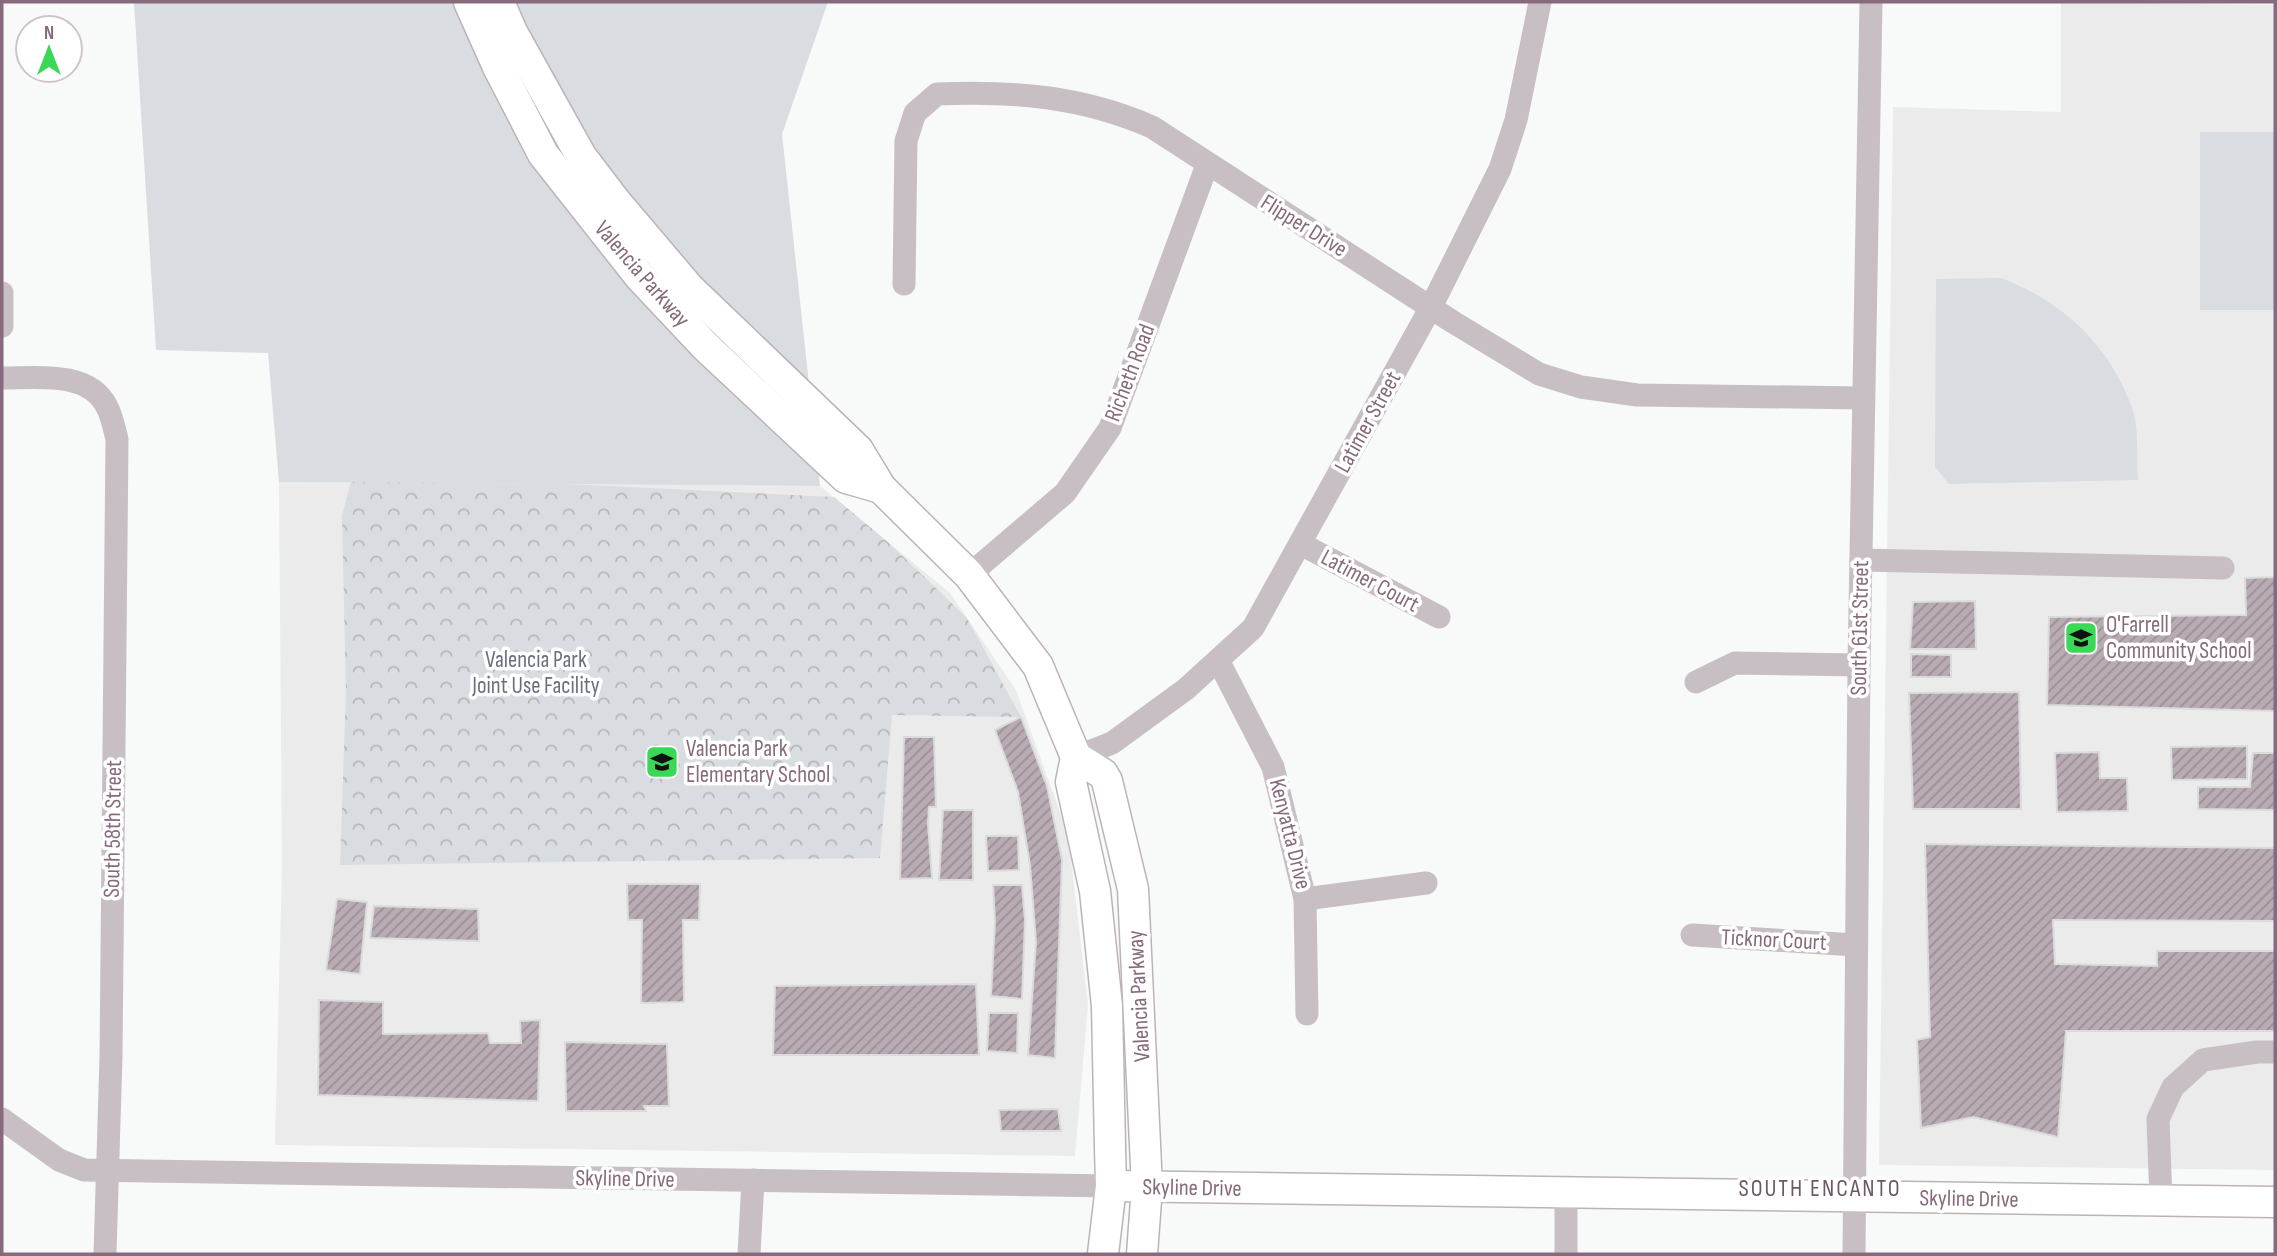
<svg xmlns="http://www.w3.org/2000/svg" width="2277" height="1256" font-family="'Sofia Sans Condensed',sans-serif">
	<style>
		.built { fill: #ebebec }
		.grass { fill: #d9dce0 }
		.forest { fill: url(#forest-crowns) }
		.building { fill: url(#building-hatch); stroke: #dadcdc; stroke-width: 2 }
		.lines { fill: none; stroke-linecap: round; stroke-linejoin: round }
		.major-casing { stroke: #bcb3b9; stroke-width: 33 }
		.minor { stroke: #c7bfc4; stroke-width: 23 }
		.major { stroke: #fff; stroke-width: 30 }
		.labels { text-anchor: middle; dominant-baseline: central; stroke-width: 7; stroke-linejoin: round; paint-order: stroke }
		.street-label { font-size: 23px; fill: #876b7c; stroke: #fff }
		.poi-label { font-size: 23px; fill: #876b7c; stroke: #fff; text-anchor: start }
		.park-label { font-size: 23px; fill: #6a6f7e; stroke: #fff }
		.neighbourhood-label { font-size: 24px; letter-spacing: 2px; fill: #6c5965; stroke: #fff }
	</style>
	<defs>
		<pattern id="forest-crowns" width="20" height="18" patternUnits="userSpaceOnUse" patternTransform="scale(1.75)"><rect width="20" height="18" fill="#d9dce0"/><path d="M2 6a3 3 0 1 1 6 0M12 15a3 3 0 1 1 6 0" fill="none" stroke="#b6b6bb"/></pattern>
		<pattern id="building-hatch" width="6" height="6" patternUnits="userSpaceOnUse" patternTransform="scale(1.75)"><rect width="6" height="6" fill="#b8abb3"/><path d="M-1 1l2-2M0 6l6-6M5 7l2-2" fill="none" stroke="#9b8f97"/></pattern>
	</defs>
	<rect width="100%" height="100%" fill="#f8fafa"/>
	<g class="built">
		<path d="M2061,2L2275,5V1170L1879,1165L1893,107L2061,112Z"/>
		<path d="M279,482L820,486L950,593L1016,690L1068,834L1088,1005L1075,1156L275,1145L282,866Z"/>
	</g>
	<g class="grass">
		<path d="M134,2H828L782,134L820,486L279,482L268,353L156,350Z"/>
		<rect x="2200" y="132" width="75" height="178"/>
		<path d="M2001,278C2061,301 2108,343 2131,405C2140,427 2136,457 2138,480L1949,484L1935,467L1936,279Z"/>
	</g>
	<path class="forest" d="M351,482L565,484L834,497L890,544L967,618L1021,717L892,715L880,858L340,865L346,693L342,516Z"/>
	<g class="building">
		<path d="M2275,577V711L2047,705L2049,617L2246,615L2245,578Z"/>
		<path d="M1975,601L1976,649H1910L1913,602Z"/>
		<path d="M1911,654L1951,655V677H1911Z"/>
		<path d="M2019,692L2021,809H1913L1909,693Z"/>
		<path d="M1021,717L1047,786L1062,860L1055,1058L1028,1055L1036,942L1030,865L1018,792L995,730Z"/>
		<path d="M904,737H934L936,807H929L928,824L932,878L900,879Z"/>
		<path d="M2247,746V779L2172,780L2171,747Z"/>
		<path d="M2099,752L2100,778H2127L2128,811L2057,812L2055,753Z"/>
		<path d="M2253,753H2275V810L2198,809V787H2250Z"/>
		<path d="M943,810H973V880H939Z"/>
		<path d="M986,836H1018L1019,870L988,871Z"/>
		<path d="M1925,844L2275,848V921L2053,920L2055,964L2157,966V951H2275V1031H2066L2058,1137L1973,1117L1921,1128L1917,1040L1930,1037Z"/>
		<path d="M627,884H700L699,920H683L684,1002L641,1003L642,920H628Z"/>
		<path d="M993,885H1022L1025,920L1022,999L991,996L995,922Z"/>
		<path d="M337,899L367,902L360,974L326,970Z"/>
		<path d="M374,906L478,909L479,941L370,938Z"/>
		<path d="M976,984L979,1055H773L775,986Z"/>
		<path d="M319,1000L383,1002V1034L488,1033L490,1043H521L520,1021L540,1020L538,1101L318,1095Z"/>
		<path d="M989,1013H1018L1017,1053L987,1051Z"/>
		<path d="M565,1042L667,1044L669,1106H644L646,1111H566Z"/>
		<path d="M1058,1109L1061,1131H1001L999,1110Z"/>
	</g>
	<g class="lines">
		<defs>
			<g id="major">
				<path d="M469,2L498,67L543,154L640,277L705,346L846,478L881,488"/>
				<path d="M499,2L512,32L581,156L616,202L689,288L858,450L881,488L969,575L1038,666L1076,757L1071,782L1095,891L1107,1006L1110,1147L1111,1186L1103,1254"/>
				<path d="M1076,757L1103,774L1107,781L1133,889L1147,1187L1142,1254"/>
				<path d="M1111,1186L2275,1202"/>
			</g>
		</defs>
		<use href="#major" class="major-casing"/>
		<g class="minor">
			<path d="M904,284L906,141L915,113L937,94C1014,91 1081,96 1152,127L1453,322L1539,374L1581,387L1637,395L1863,398"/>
			<path d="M2,293V326"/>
			<path d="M2,378C35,378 89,370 107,407C112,416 114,428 117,439L111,1057L105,1254"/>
			<path d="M1301,544L1439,617"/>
			<path d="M1861,560L2223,568"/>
			<path d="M969,575L1065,493L1110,428L1207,165"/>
			<path d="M1219,662L1273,767L1305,899L1307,1014"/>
			<path d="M1696,682L1735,663L1859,665"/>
			<path d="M1076,757L1112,743L1186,689L1253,628L1431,307L1500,169L1516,120L1540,2"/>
			<path d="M1305,899L1426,883"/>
			<path d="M1692,935L1856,945"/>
			<path d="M2,1119L59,1160L84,1170L1111,1186"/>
			<path d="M1566,1192V1254"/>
			<path d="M2161,1201L2158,1119L2173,1087L2203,1060L2257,1052H2275"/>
			<path d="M749,1254L753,1180"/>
			<path d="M1854,1254L1859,665L1871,2"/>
		</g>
		<use href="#major" class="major"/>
	</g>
	<defs>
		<symbol id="school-square" viewBox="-11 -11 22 22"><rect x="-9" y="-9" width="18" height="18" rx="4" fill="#3bd756" stroke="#fff"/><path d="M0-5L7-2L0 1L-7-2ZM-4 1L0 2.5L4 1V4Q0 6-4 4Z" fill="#111"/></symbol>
	</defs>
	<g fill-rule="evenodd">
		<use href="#school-square" x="2062" y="619" width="38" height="38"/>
		<use href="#school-square" x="643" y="743" width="38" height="38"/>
	</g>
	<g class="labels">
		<g class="street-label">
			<text transform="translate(1304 226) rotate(32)">Flipper Drive</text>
			<text transform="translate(642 274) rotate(49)">Valencia Parkway</text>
			<text transform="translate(1130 373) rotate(-69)">Richeth Road</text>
			<text transform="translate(1368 422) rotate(-61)">Latimer Street</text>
			<text transform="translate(1370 581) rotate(28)">Latimer Court</text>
			<text transform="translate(1860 628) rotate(-89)">South 61st Street</text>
			<text transform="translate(113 829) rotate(-89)">South 58th Street</text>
			<text transform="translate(1290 834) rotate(76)">Kenyatta Drive</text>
			<text transform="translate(1774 940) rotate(3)">Ticknor Court</text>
			<text transform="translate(1139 996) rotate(-93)">Valencia Parkway</text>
			<text transform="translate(625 1179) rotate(1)">Skyline Drive</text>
			<text transform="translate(1192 1188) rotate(1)">Skyline Drive</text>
			<text transform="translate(1969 1199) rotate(1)">Skyline Drive</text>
		</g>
		<g class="poi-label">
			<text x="2106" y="625">O'Farrell<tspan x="2106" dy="26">Community School</tspan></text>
			<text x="686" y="749">Valencia Park<tspan x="686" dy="26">Elementary School</tspan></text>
		</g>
		<g class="park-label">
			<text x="536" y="660">Valencia Park<tspan x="536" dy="26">Joint Use Facility</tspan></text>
		</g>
		<g class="neighbourhood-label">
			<text x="1820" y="1188">SOUTH ENCANTO</text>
		</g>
	</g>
	<rect width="2277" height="1256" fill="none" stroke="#876b7c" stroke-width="7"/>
	<g transform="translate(49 49)"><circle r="33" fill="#ffffff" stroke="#cfc4cb" stroke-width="2"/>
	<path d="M0-5L12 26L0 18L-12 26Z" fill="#3bd756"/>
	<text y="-10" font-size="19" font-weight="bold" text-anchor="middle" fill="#876b7c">N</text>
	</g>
</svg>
